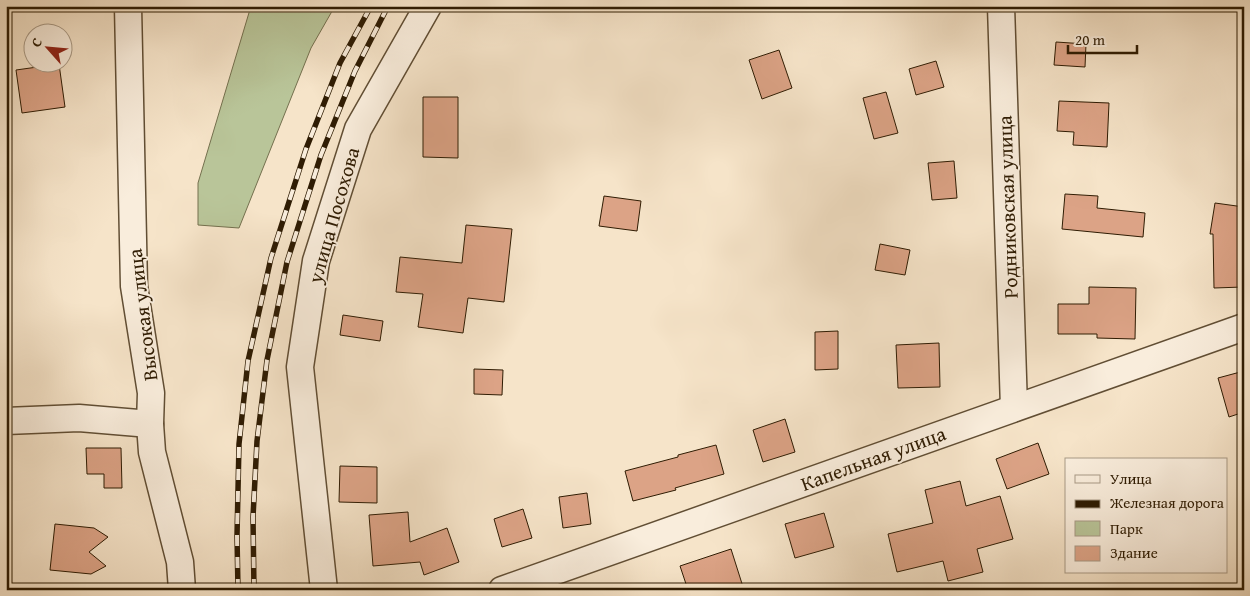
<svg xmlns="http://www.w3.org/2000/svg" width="1250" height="596" font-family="'Gentium Book Plus',serif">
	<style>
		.green { fill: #b9c599; stroke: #74704e }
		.building { fill: #dca386; stroke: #2f1c03 }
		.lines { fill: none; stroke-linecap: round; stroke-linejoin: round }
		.street-casing { stroke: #614e34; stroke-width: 29 }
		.street { stroke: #f9eddc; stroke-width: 26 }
		.rail-casing { stroke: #2f1c03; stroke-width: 5.5 }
		.rail { stroke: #f9eddc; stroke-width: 4; stroke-dasharray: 11; stroke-linecap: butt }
		.labels { text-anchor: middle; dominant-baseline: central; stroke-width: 4; stroke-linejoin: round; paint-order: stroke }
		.street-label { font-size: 20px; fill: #2f1c03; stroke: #f9eddc }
	</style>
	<rect width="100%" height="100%" fill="#f6e4c9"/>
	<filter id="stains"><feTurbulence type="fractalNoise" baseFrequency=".004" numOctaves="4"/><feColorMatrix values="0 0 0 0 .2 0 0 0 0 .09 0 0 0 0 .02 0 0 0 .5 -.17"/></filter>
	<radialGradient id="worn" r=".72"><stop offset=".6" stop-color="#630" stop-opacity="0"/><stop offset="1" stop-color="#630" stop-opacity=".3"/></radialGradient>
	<path class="green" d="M251,6H335L311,48L239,228L198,225V183Z"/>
	<g class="building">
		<path d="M1056,42L1086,44L1085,67L1054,65Z"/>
		<path d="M779,50L792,88L762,99L749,60Z"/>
		<path d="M936,61L944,87L916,95L909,69Z"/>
		<path d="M59,64L65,107L22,113L16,70Z"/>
		<path d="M886,92L898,133L874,139L863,98Z"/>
		<path d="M423,97H458V158L423,157Z"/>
		<path d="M1059,101L1109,103L1107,147L1073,145L1074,132L1057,131Z"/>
		<path d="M954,161L957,198L932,200L928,163Z"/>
		<path d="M1065,194L1098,196L1097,208L1145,213L1143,237L1062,229Z"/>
		<path d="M604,196L641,201L637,231L599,226Z"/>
		<path d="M1215,203L1244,207V239H1241L1243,287L1214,288L1213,234H1210Z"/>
		<path d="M466,225L512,229L504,302L468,298L463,333L418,327L423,294L396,292L400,257L462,263Z"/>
		<path d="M880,244L910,250L905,275L875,270Z"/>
		<path d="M1089,287L1136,288L1135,339L1097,338V334H1058V304H1089Z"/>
		<path d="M343,315L383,321L380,341L340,335Z"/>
		<path d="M838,331V369L815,370V332Z"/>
		<path d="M939,343L940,387L898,388L896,345Z"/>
		<path d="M474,369L503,370L502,395L474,394Z"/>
		<path d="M1244,371V412L1229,417L1218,378Z"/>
		<path d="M785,419L795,452L763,462L753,430Z"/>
		<path d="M1038,443L1049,474L1007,489L996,459Z"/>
		<path d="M716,445L724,474L675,488L676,490L633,501L625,471L678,457V455Z"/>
		<path d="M86,448H121L122,488H104V474H87Z"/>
		<path d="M340,466L377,467V503L339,502Z"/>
		<path d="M960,481L966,506L1000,496L1013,539L977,549L983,572L948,581L943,561L897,572L888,534L933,523L925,490Z"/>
		<path d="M587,493L591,524L563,528L559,497Z"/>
		<path d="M523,509L532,538L502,547L494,519Z"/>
		<path d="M408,512L410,542L447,528L459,562L424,575L420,562L373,566L369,515Z"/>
		<path d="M824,513L834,547L795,558L785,524Z"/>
		<path d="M55,524L94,528L108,537L89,552L106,566L91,574L50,570Z"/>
		<path d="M731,549L744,590H688L680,566Z"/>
	</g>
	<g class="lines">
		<defs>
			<g id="street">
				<path d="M128,6L134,286L151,393L150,424L152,452L180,562L182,590"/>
				<path d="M1001,6L1014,408"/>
				<path d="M6,421L79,418L150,424"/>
				<path d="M324,590L300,367L316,261L358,129L428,6"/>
				<path d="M502,590L1244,327"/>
			</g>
		</defs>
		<use href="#street" class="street-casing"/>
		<use href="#street" class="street"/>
		<defs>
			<g id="rail">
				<path d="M238,590L237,536L239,444L248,361L271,258L306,149L340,63L371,6"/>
				<path d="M254,590L253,517L257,441L267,360L287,262L321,155L355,71L388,6"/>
			</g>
		</defs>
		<use href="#rail" class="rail-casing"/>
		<use href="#rail" class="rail"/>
	</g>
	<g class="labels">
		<g class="street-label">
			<text transform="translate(1007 207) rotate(-92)">Родниковская улица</text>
			<text transform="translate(333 215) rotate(-74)">улица Посохова</text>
			<text transform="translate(142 315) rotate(-97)">Высокая улица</text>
			<text transform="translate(873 458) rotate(-20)">Капельная улица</text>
		</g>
	</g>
	<rect width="1250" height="596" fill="none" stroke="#f6e4c9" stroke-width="25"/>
	<rect x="8" y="8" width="1235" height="581" fill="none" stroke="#2f1c03" stroke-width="2.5"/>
	<rect x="12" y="12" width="1225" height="571" fill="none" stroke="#2f1c03"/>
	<rect x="1065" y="458" width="162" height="115" fill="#f9eddc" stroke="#a89985"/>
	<rect x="1075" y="475" width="25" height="8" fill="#f9eddc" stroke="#a89985"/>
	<text x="1110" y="484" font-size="15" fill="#2f1c03">Улица</text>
	<rect x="1075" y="500" width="25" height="8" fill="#2f1c03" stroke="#a89985"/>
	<text x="1110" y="508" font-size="15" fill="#2f1c03">Железная дорога</text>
	<rect x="1075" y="521" width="25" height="15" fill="#b9c599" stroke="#a89985"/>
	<text x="1110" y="534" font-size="15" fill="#2f1c03">Парк</text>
	<rect x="1075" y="546" width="25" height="15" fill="#dca386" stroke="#a89985"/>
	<text x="1110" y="558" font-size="15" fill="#2f1c03">Здание</text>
	<g transform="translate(48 48) rotate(297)"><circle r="24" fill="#f9eddc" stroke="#a89985"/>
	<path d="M0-4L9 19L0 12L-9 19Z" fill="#8f2418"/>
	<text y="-8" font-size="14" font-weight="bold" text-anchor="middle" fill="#2f1c03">С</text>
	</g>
	<path d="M1068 45v8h69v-8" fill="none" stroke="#2f1c03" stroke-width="2.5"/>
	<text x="1075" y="45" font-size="15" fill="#2f1c03" stroke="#f9eddc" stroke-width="4" paint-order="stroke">20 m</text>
	<rect width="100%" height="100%" filter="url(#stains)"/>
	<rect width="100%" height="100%" fill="url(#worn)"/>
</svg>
